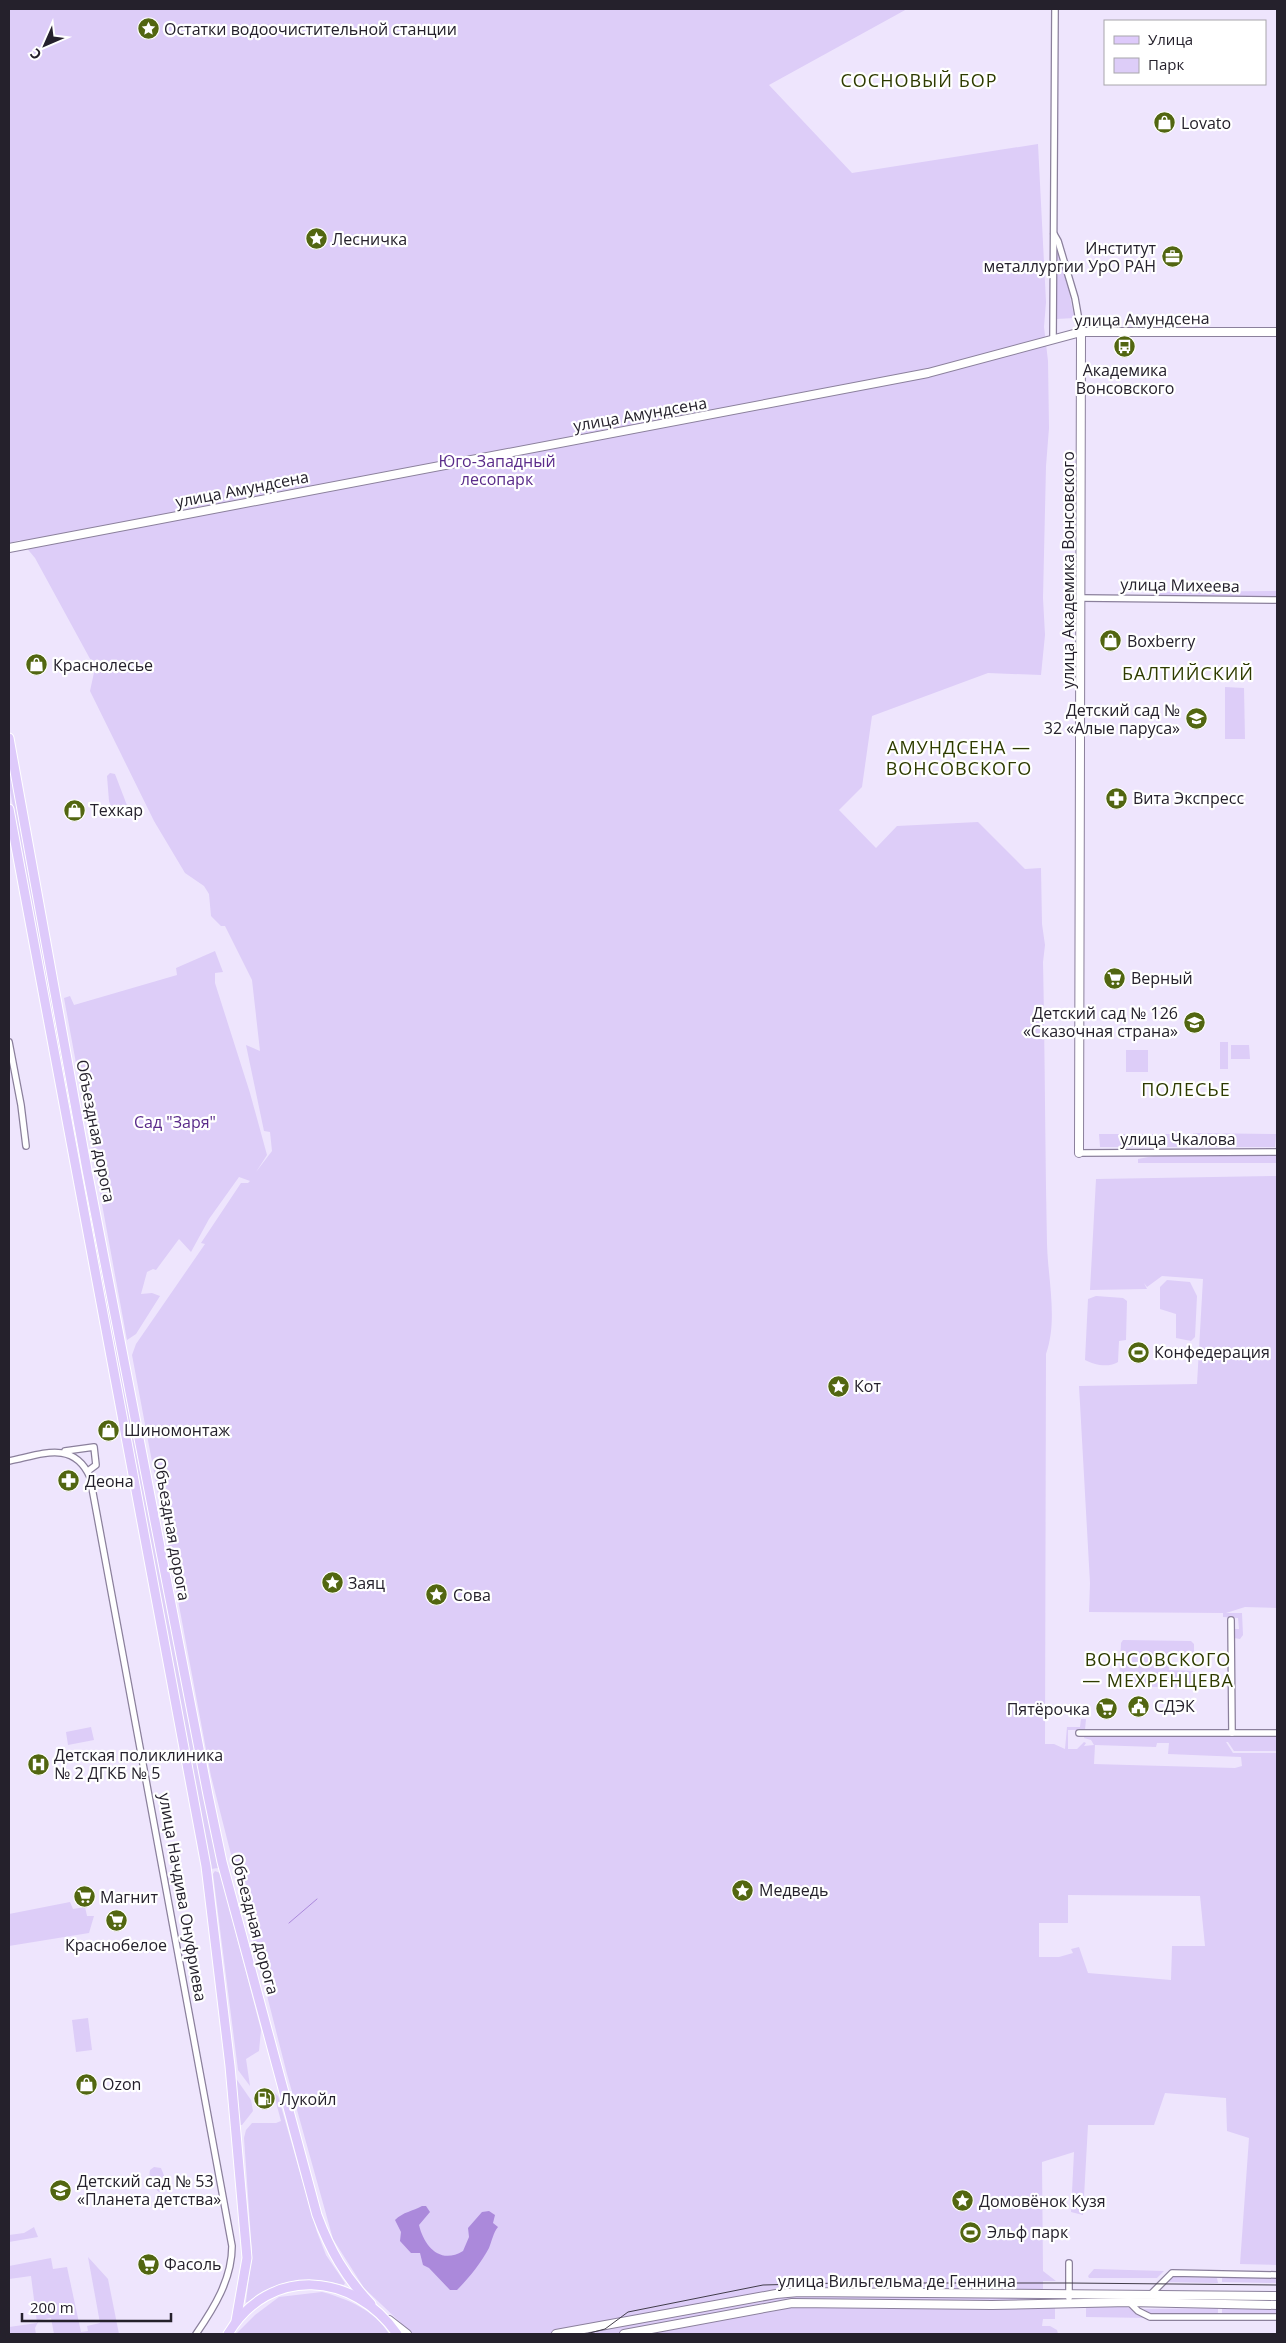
<svg xmlns="http://www.w3.org/2000/svg" width="1286" height="2343" font-family="'Open Sans',sans-serif">
	<style>
		.green { fill: #ddcdf8; fill-rule: evenodd }
		.water { fill: #ab89db }
		.lines { fill: none; stroke-linecap: round; stroke-linejoin: round }
		.stream { stroke: #ab89db; stroke-width: 1 }
		.street-casing { stroke: #8b809c; stroke-width: 8 }
		.secondary-casing { stroke: #8b809c; stroke-width: 10 }
		.primary-casing { stroke: #fff; stroke-width: 11 }
		.street { stroke: #fff; stroke-width: 5.5 }
		.secondary { stroke: #fff; stroke-width: 8 }
		.primary { stroke: #decafb; stroke-width: 9 }
		.tram { stroke: #423d4a; stroke-width: 1 }
		.labels { text-anchor: middle; dominant-baseline: central; stroke-width: 4.5; stroke-linejoin: round; paint-order: stroke }
		.poi-label { font-size: 16px; fill: #25212c; stroke: #fff; text-anchor: start }
		.street-label { font-size: 16px; fill: #25212c; stroke: #fff }
		.park-label { font-size: 16px; fill: #5a2b8a; stroke: #fff }
		.neighbourhood-label { font-size: 18px; letter-spacing: 1px; fill: #2e3b00; stroke: #fff }
	</style>
	<rect width="100%" height="100%" fill="#eee5fd"/>
	<g class="green">
		<path d="M9,9H907L769,85L852,173L1038,144L1046,302L1044,327L1048,361L1049,428L1046,466L1043,598L1045,635L1041,675L988,673L872,716L862,787L839,810L876,848L897,826L978,822L1025,869L1041,868L1042,924L1045,945L1043,962C1045,1056 1045,1150 1047,1244C1048,1280 1058,1320 1046,1354L1045,1744H1054L1065,1749L1067,1727H1080L1081,1719H1086L1085,1730H1068V1749H1077L1084,1742L1086,1743L1084,1746L1094,1745L1091,1740L1084,1738L1085,1735L1277,1736V1751H1234L1228,1742H1226L1233,1753H1277V2265L1240,2264L1249,2138L1227,2131L1226,2098L1165,2093L1154,2125H1088L1083,2215L1071,2212L1074,2152L1042,2162L1043,2271L1056,2281H1043V2308H1055V2319H1043L1042,2326H1050L1057,2330L1058,2334H405L401,2323L364,2288L333,2239L287,2074L211,1776L132,1355L136,1344L205,1244L201,1243L241,1183H248L250,1181L239,1177L209,1219L191,1252L179,1239L156,1270L153,1269L147,1272L141,1294L152,1293L160,1296L136,1334L127,1340L64,998L70,996L74,1005L177,975L176,968L215,951L223,972L215,973V983L250,1093L267,1155L256,1172L272,1151L270,1132L264,1131L246,1045L260,1051L252,980L225,926H221L211,916L209,894L204,886L185,873L154,821L90,691L95,668L35,558L20,540L9,543ZM1157,1743H1169L1168,1754L1241,1757L1242,1766L1235,1768L1094,1764L1095,1745L1156,1747ZM1068,1895L1200,1896L1205,1946H1172L1171,1980L1088,1973L1079,1947L1071,1949L1073,1953L1059,1957H1039V1923H1068Z"/>
		<path d="M1057,251C1069,270 1068,297 1075,318L1056,319Z"/>
		<path d="M1277,591V598L1159,597L1157,592Z"/>
		<path d="M1225,687L1244,688L1245,739H1225Z"/>
		<path d="M9,761L136,1446L218,1868L211,1869L9,785Z"/>
		<path d="M110,773L115,774L128,808L113,813L109,801L107,776Z"/>
		<rect x="1220" y="1042" width="8" height="27"/>
		<path d="M1231,1045H1249L1250,1059H1231Z"/>
		<rect x="1126" y="1050" width="22" height="22"/>
		<path d="M1193,1133L1276,1134L1275,1147H1193Z"/>
		<path d="M1099,1134H1191V1143L1188,1147H1100Z"/>
		<path d="M1154,1156H1276L1277,1163H1138V1159Z"/>
		<path d="M1277,1176V1608L1245,1607L1226,1613H1242L1243,1635L1240,1639L1234,1638V1629H1239L1238,1618L1223,1617V1613L1089,1612L1090,1583L1079,1386L1197,1384L1203,1279L1162,1276L1147,1287L1144,1283L1147,1289L1090,1290L1096,1179Z"/>
		<path d="M1167,1280L1190,1282L1197,1296L1195,1337L1191,1341L1176,1338V1314L1160,1309V1287Z"/>
		<path d="M1096,1296L1123,1298L1127,1301L1126,1340L1119,1341L1118,1362C1109,1368 1094,1365 1085,1360L1088,1299Z"/>
		<path d="M1123,1640L1191,1641L1194,1644V1656H1169V1670L1195,1671V1685L1192,1688L1121,1686L1119,1683L1121,1643Z"/>
		<path d="M91,1727L94,1740L68,1745L66,1732Z"/>
		<path d="M215,1871L220,1873L261,2030L259,2051L246,2059L250,2086L238,2070L237,2062L213,1874Z"/>
		<path d="M70,1902L73,1909L85,1907L87,1916H94L89,1933L9,1946V1914Z"/>
		<path d="M88,2018L92,2050L76,2052L72,2020Z"/>
		<path d="M235,2077L251,2100L253,2111L242,2125H239Z"/>
		<path d="M273,2091L278,2096L317,2232L326,2255L345,2283L344,2285C306,2276 279,2278 247,2303L246,2302L252,2253L244,2138L246,2130L252,2123H276L281,2121Z"/>
		<path d="M154,2167L161,2168L167,2183L166,2188L159,2192C152,2187 148,2179 150,2170Z"/>
		<path d="M34,2227L38,2237L9,2242V2235L24,2233Z"/>
		<path d="M88,2257L108,2279L119,2334H54L51,2318L39,2320L35,2328L36,2334H9V2327L37,2323L31,2276L9,2279V2266L51,2258L53,2269L67,2267L81,2332L88,2331L87,2326L100,2323Z"/>
		<path d="M1094,2269L1164,2271L1157,2278H1089L1088,2276Z"/>
		<path d="M1173,2277L1217,2278L1218,2283L1167,2282Z"/>
		<path d="M1222,2277L1277,2278V2283L1222,2282Z"/>
		<path d="M322,2292C348,2299 374,2310 389,2334H236L255,2315L279,2297Z"/>
		<path d="M1086,2306L1127,2307L1149,2318L1086,2317Z"/>
		<path d="M1218,2308V2313L1152,2314L1143,2309Z"/>
		<path d="M1222,2308L1277,2309V2314L1222,2313Z"/>
	</g>
	<path class="water" d="M422,2206H426L430,2212L419,2225C424,2246 440,2265 463,2251L469,2237L468,2228L482,2212L489,2211L495,2215L493,2223L498,2227C493,2233 492,2241 489,2248C481,2263 469,2278 457,2290H450L429,2268L423,2265L420,2253H411L400,2241L401,2232L395,2220C403,2212 413,2211 422,2206Z"/>
	<g class="lines">
		<path class="stream" d="M289,1923L317,1899"/>
		<defs>
			<g id="street">
				<path d="M1054,234L1058,241L1075,298L1081,332"/>
				<path d="M1053,339L1055,9"/>
				<path d="M1082,598L1277,600"/>
				<path d="M9,1042L21,1105L26,1146"/>
				<path d="M1079,1153L1277,1152"/>
				<path d="M65,1451L94,1447L96,1465L88,1471"/>
				<path d="M9,1461C40,1455 73,1439 90,1477L232,2246C232,2279 214,2308 196,2334"/>
				<path d="M1231,1620L1232,1733"/>
				<path d="M1079,1733H1277"/>
				<path d="M1069,2263V2298"/>
				<path d="M1151,2294L1172,2273L1277,2275"/>
				<path d="M1129,2302L1138,2311L1150,2317H1277"/>
			</g>
			<g id="secondary">
				<path d="M9,548L928,373L1081,332H1277"/>
				<path d="M1079,1153L1081,332"/>
				<path d="M389,2320L407,2334"/>
				<path d="M556,2334L776,2294L799,2292L1277,2296"/>
				<path d="M624,2334L792,2303L992,2305L1129,2302L1277,2305"/>
			</g>
			<g id="primary">
				<path d="M9,738L87,1170L208,1795L222,1862L317,2215C330,2250 345,2277 371,2304"/>
				<path d="M9,809L206,1866L230,2066L247,2258L236,2321"/>
				<path d="M228,2334C269,2265 354,2272 397,2334"/>
			</g>
		</defs>
		<use href="#street" class="street-casing"/>
		<use href="#secondary" class="secondary-casing"/>
		<use href="#primary" class="primary-casing"/>
		<use href="#street" class="street"/>
		<use href="#secondary" class="secondary"/>
		<use href="#primary" class="primary"/>
		<path class="tram" d="M586,2334L605,2329L628,2312L763,2285L839,2283H1069L1277,2285"/>
	</g>
	<defs>
		<symbol id="sight-disc" viewBox="-11 -11 22 22"><circle r="9.5" fill="#526611" stroke="#fff"/><path d="M0-6L1.8-2.2L6-1.7L2.9 1.2L3.7 5.4L0 3.3L-3.7 5.4L-2.9 1.2L-6-1.7L-1.8-2.2Z" fill="#fff"/></symbol>
		<symbol id="shop-disc" viewBox="-11 -11 22 22"><circle r="9.5" fill="#526611" stroke="#fff"/><path d="M-5-2.5h2.3a2.7 3.5 0 0 1 5.4 0H5L5.5 6h-11ZM-1.5-2.5h3a1.5 2.3 0 0 0-3 0Z" fill="#fff"/></symbol>
		<symbol id="office-disc" viewBox="-11 -11 22 22"><circle r="9.5" fill="#526611" stroke="#fff"/><path d="M-6-3h4V-5.5h4V-3h4V5H-6ZM-1-4.5V-3h2v-1.5ZM-6 0V1H6V0Z" fill="#fff"/></symbol>
		<symbol id="bus-disc" viewBox="-11 -11 22 22"><circle r="9.5" fill="#526611" stroke="#fff"/><path d="M-5-6H5V4H4V6H2V4H-2V6H-4V4H-5ZM-3.5-4V0h7V-4ZM-3.5 1.2v1.5H-2V1.2ZM2 1.2v1.5H3.5V1.2Z" fill="#fff"/></symbol>
		<symbol id="school-disc" viewBox="-11 -11 22 22"><circle r="9.5" fill="#526611" stroke="#fff"/><path d="M0-5L7-2L0 1L-7-2ZM-4 1L0 2.5L4 1V4Q0 6-4 4Z" fill="#fff"/></symbol>
		<symbol id="pharmacy-disc" viewBox="-11 -11 22 22"><circle r="9.5" fill="#526611" stroke="#fff"/><path d="M-2-6h4v4h4v4h-4v4h-4v-4h-4v-4h4Z" fill="#fff"/></symbol>
		<symbol id="supermarket-disc" viewBox="-11 -11 22 22"><circle r="9.5" fill="#526611" stroke="#fff"/><path d="M-6-5.5h2.5l.6 2H6L4.5 2H-2.5L-4.4-4H-6ZM-1.5 3.2a1.3 1.3 0 1 0 .1 0ZM3 3.2a1.3 1.3 0 1 0 .1 0Z" fill="#fff"/></symbol>
		<symbol id="stadium-disc" viewBox="-11 -11 22 22"><circle r="9.5" fill="#526611" stroke="#fff"/><path d="M0-5a6.5 5 0 1 0 0 10a6.5 5 0 1 0 0-10ZM-3.5-1.8h7v3.6h-7Z" fill="#fff"/></symbol>
		<symbol id="civic-disc" viewBox="-11 -11 22 22"><circle r="9.5" fill="#526611" stroke="#fff"/><path d="M-.6-6.5H3V-4.5H.6V-3L4-1V1h2V6H-6V1h2V-1L-.6-3ZM-1.2 2.5V6h2.4V2.5Z" fill="#fff"/></symbol>
		<symbol id="hospital-disc" viewBox="-11 -11 22 22"><circle r="9.5" fill="#526611" stroke="#fff"/><path d="M-5-5h3v3.5h4V-5h3V5h-3V1.5h-4V5h-3Z" fill="#fff"/></symbol>
		<symbol id="fuel-disc" viewBox="-11 -11 22 22"><circle r="9.5" fill="#526611" stroke="#fff"/><path d="M-5.5-6h7V0h2V4h1.3V-2.5L3-4.5l.8-.8L6-3V5H2.5V1h-1V6h-7ZM-4.2-4.7v3.2H.2V-4.7Z" fill="#fff"/></symbol>
	</defs>
	<g fill-rule="evenodd">
		<use href="#sight-disc" x="136" y="16" width="25" height="25"/>
		<use href="#shop-disc" x="1152" y="110" width="25" height="25"/>
		<use href="#sight-disc" x="304" y="226" width="25" height="25"/>
		<use href="#office-disc" x="1160" y="244" width="25" height="25"/>
		<use href="#bus-disc" x="1112" y="334" width="25" height="25"/>
		<use href="#shop-disc" x="1098" y="628" width="25" height="25"/>
		<use href="#shop-disc" x="24" y="652" width="25" height="25"/>
		<use href="#school-disc" x="1184" y="706" width="25" height="25"/>
		<use href="#pharmacy-disc" x="1104" y="786" width="25" height="25"/>
		<use href="#shop-disc" x="62" y="798" width="25" height="25"/>
		<use href="#supermarket-disc" x="1102" y="966" width="25" height="25"/>
		<use href="#school-disc" x="1182" y="1010" width="25" height="25"/>
		<use href="#stadium-disc" x="1126" y="1340" width="25" height="25"/>
		<use href="#sight-disc" x="826" y="1374" width="25" height="25"/>
		<use href="#shop-disc" x="96" y="1418" width="25" height="25"/>
		<use href="#pharmacy-disc" x="56" y="1468" width="25" height="25"/>
		<use href="#sight-disc" x="320" y="1570" width="25" height="25"/>
		<use href="#sight-disc" x="424" y="1582" width="25" height="25"/>
		<use href="#civic-disc" x="1126" y="1694" width="25" height="25"/>
		<use href="#supermarket-disc" x="1094" y="1696" width="25" height="25"/>
		<use href="#hospital-disc" x="26" y="1752" width="25" height="25"/>
		<use href="#sight-disc" x="730" y="1878" width="25" height="25"/>
		<use href="#supermarket-disc" x="72" y="1884" width="25" height="25"/>
		<use href="#supermarket-disc" x="104" y="1908" width="25" height="25"/>
		<use href="#shop-disc" x="74" y="2072" width="25" height="25"/>
		<use href="#fuel-disc" x="252" y="2086" width="25" height="25"/>
		<use href="#school-disc" x="48" y="2178" width="25" height="25"/>
		<use href="#sight-disc" x="950" y="2188" width="25" height="25"/>
		<use href="#stadium-disc" x="958" y="2220" width="25" height="25"/>
		<use href="#supermarket-disc" x="136" y="2252" width="25" height="25"/>
	</g>
	<g class="labels">
		<g class="poi-label">
			<text x="164" y="29">Остатки водоочистительной станции</text>
			<text x="1181" y="123">Lovato</text>
			<text x="332" y="239">Лесничка</text>
			<text x="1156" y="248" text-anchor="end">Институт<tspan x="1156" dy="18">металлургии УрО РАН</tspan></text>
			<text x="1125" y="370" text-anchor="middle">Академика<tspan x="1125" dy="18">Вонсовского</tspan></text>
			<text x="1127" y="641">Boxberry</text>
			<text x="53" y="665">Краснолесье</text>
			<text x="1180" y="710" text-anchor="end">Детский сад №<tspan x="1180" dy="18">32 «Алые паруса»</tspan></text>
			<text x="1133" y="798">Вита Экспресс</text>
			<text x="90" y="810">Техкар</text>
			<text x="1131" y="978">Верный</text>
			<text x="1178" y="1013" text-anchor="end">Детский сад № 126<tspan x="1178" dy="18">«Сказочная страна»</tspan></text>
			<text x="1154" y="1352">Конфедерация</text>
			<text x="854" y="1386">Кот</text>
			<text x="124" y="1430">Шиномонтаж</text>
			<text x="85" y="1481">Деона</text>
			<text x="348" y="1583">Заяц</text>
			<text x="453" y="1595">Сова</text>
			<text x="1154" y="1706">СДЭК</text>
			<text x="1090" y="1709" text-anchor="end">Пятёрочка</text>
			<text x="54" y="1755">Детская поликлиника<tspan x="54" dy="18">№ 2 ДГКБ № 5</tspan></text>
			<text x="759" y="1890">Медведь</text>
			<text x="100" y="1897">Магнит</text>
			<text x="116" y="1945" text-anchor="middle">Краснобелое</text>
			<text x="102" y="2084">Ozon</text>
			<text x="280" y="2099">Лукойл</text>
			<text x="77" y="2181">Детский сад № 53<tspan x="77" dy="18">«Планета детства»</tspan></text>
			<text x="979" y="2201">Домовёнок Кузя</text>
			<text x="987" y="2232">Эльф парк</text>
			<text x="164" y="2264">Фасоль</text>
		</g>
		<g class="street-label">
			<text transform="translate(1142 319) rotate(-1)">улица Амундсена</text>
			<text transform="translate(640 414) rotate(-10)">улица Амундсена</text>
			<text transform="translate(242 489) rotate(-11)">улица Амундсена</text>
			<text transform="translate(1068 570) rotate(-90)">улица Академика Вонсовского</text>
			<text transform="translate(1180 585) rotate(1)">улица Михеева</text>
			<text transform="translate(96 1131) rotate(79)">Объездная дорога</text>
			<text x="1178" y="1139">улица Чкалова</text>
			<text transform="translate(172 1529) rotate(80)">Объездная дорога</text>
			<text transform="translate(183 1897) rotate(80)">улица Начдива Онуфриева</text>
			<text transform="translate(255 1924) rotate(75)">Объездная дорога</text>
			<text x="897" y="2281">улица Вильгельма де Геннина</text>
		</g>
		<g class="park-label">
			<text x="497" y="461">Юго-Западный<tspan x="497" dy="18">лесопарк</tspan></text>
			<text x="175" y="1122">Сад "Заря"</text>
		</g>
		<g class="neighbourhood-label">
			<text x="919" y="80">СОСНОВЫЙ БОР</text>
			<text x="1188" y="673">БАЛТИЙСКИЙ</text>
			<text x="959" y="747">АМУНДСЕНА —<tspan x="959" dy="21">ВОНСОВСКОГО</tspan></text>
			<text x="1186" y="1089">ПОЛЕСЬЕ</text>
			<text x="1158" y="1659">ВОНСОВСКОГО<tspan x="1158" dy="21">— МЕХРЕНЦЕВА</tspan></text>
		</g>
	</g>
	<rect width="1286" height="2343" fill="none" stroke="#25212c" stroke-width="20"/>
	<rect x="1104" y="20" width="162" height="65" fill="#ffffff" stroke="#a8a6ab"/>
	<rect x="1114" y="36" width="25" height="8" fill="#decafb" stroke="#a8a6ab"/>
	<text x="1148" y="45" font-size="15" fill="#25212c">Улица</text>
	<rect x="1114" y="58" width="25" height="15" fill="#ddcdf8" stroke="#a8a6ab"/>
	<text x="1148" y="70" font-size="15" fill="#25212c">Парк</text>
	<g transform="translate(45 45) rotate(225)" stroke="#ffffff" stroke-width="4" paint-order="stroke">
	<path d="M0-4L9 19L0 12L-9 19Z" fill="#25212c"/>
	<text y="-8" font-size="14" font-weight="bold" text-anchor="middle" fill="#25212c">С</text>
	</g>
	<path d="M22 2313v8h149v-8" fill="none" stroke="#25212c" stroke-width="2.5"/>
	<text x="30" y="2313" font-size="15" fill="#25212c" stroke="#ffffff" stroke-width="4" paint-order="stroke">200 m</text>
</svg>
